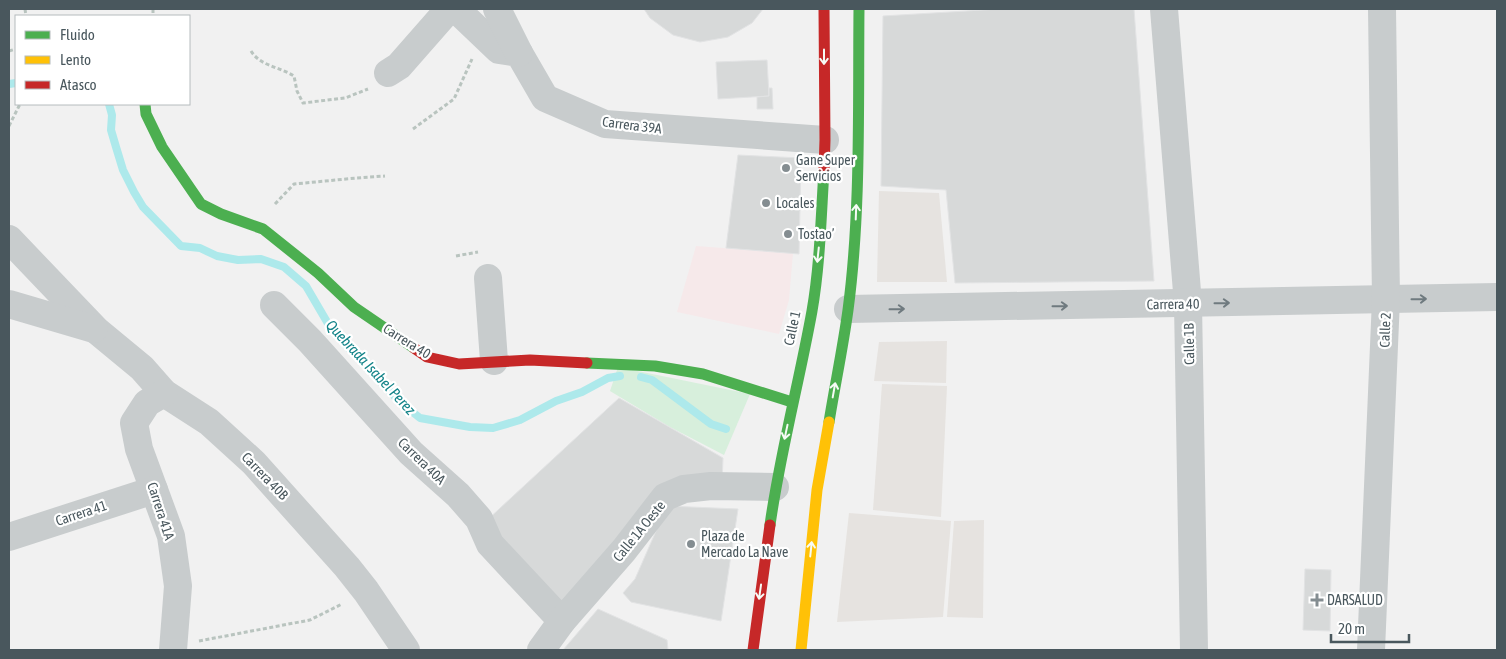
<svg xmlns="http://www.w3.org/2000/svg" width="1506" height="659" font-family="'Asap Condensed',sans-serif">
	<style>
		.commercial { fill: #e6e3e0 }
		.medical { fill: #f6e9ea }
		.green { fill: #d7efdc }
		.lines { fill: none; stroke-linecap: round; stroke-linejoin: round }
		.stream { stroke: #ade9eb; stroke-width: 8 }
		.building { fill: #d7d9d9; stroke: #e2e3e4 }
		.path { stroke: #b9c4bf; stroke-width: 3; stroke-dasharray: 4 2.5; stroke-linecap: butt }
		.street { stroke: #c8cccd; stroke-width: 28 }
		.fast { stroke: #4caf50; stroke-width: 11 }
		.slow { stroke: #ffc107; stroke-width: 11 }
		.jam { stroke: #c62828; stroke-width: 11 }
		.oneway { stroke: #f6fbf6 }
		.oneway2 { stroke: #6f7a7f }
		.poi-dot { fill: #848d91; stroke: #fff; stroke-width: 2 }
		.labels { text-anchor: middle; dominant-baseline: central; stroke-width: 4.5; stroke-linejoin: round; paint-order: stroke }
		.street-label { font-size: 14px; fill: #49575d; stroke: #fff }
		.poi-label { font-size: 14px; fill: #49575d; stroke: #fff; text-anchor: start }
		.water-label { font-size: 15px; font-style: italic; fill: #128388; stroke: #fff }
	</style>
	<rect width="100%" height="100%" fill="#f1f1f1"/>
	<g class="commercial">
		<path d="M879,191L939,193L947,282H877Z"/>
		<path d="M947,341L946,383L874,381L879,342Z"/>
		<path d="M882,384L947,386L941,517L873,510Z"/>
		<path d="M849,513L951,521L943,617L837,622Z"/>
		<path d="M984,520L983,618L947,617L954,521Z"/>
	</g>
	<path class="medical" d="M696,246L793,253L789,300L779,334L677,312Z"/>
	<path class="green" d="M618,367L750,394L724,455L670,427L610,391Z"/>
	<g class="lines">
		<g class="stream">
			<path d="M9,84L16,83"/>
			<path d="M109,104L112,115L111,130L116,147L123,170L134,192L143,207L181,246L200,248L217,256L238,260L261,259L284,267L306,286L330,327L346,345L400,402L420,418L470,427L493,428L520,420L556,401L582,392L608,378L620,376"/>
			<path d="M641,377L652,380L711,424L726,429"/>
		</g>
	</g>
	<g class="building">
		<path d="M644,9H763L752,23L728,37L700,42L673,35L650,18Z"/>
		<path d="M1000,9H1134L1154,281L955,283L946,190L881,186L883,16Z"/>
		<path d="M767,60L769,96L718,99L716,62Z"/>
		<path d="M769,88H772L773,109H757V97L769,96Z"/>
		<path d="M738,155L801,158L799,254L726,248Z"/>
		<path d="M619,398L723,458L722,483L661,491L559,613L485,522Z"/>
		<path d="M667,506L738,509L721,621L631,602L623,593L635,579Z"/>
		<path d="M1305,569L1331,570L1330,631L1303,630Z"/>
		<path d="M598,609L667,640L668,650H563Z"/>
	</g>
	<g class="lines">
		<g class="path">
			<path d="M25,9L26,16"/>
			<path d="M153,9V16"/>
			<path d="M9,51L16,49"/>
			<path d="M251,51C260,66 280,67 294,76L297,91L303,103L345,98L368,89"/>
			<path d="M9,126L20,104"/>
			<path d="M413,129L454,99L472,59"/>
			<path d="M275,204L294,184L356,178L385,176"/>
			<path d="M456,256L478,252"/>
			<path d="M199,641L310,620L342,604"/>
		</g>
		<g class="street">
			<path d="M456,9L499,50L519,53L545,98L605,124L825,140"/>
			<path d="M497,9L519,53"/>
			<path d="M1164,9L1188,304L1194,650"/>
			<path d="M388,73L399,66L449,9"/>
			<path d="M9,239L96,330L142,368L164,393L209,422L254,463L347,567L366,591L406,650"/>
			<path d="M488,278L494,361"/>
			<path d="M9,304L94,329"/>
			<path d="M274,305L310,341L411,453L458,495L479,519L490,544L562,621"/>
			<path d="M848,309L1497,297"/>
			<path d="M164,393L147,403L134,423L139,449L171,536L178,586L173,650"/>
			<path d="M9,537L154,490"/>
			<path d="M541,650L562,621L624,550L665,497L684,489L711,486L775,487"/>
			<path d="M1371,650L1386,299L1382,9"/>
		</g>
		<g class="fast">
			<path d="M145,104L146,114L162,147L201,204L221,214L263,229L318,273L354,307L414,348"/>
			<path d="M587,363L655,366L703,374L792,402"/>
			<path d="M829,422C835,385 843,347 848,310C861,212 858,107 859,9"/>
			<path d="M770,525C780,453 799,383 812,311C820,265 821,217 824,170"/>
		</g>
		<path class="slow" d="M801,650L817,490L829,422"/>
		<g class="jam">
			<path d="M824,170L825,140L824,9"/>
			<path d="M414,348L427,357L459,364L530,360L587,363"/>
			<path d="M753,650L770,525"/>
		</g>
	</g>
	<defs><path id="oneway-shaft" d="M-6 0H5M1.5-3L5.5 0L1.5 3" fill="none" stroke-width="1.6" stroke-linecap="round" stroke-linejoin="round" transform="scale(1.25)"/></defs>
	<g class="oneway">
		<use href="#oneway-shaft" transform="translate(824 57) rotate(90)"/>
		<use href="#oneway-shaft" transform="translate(856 212) rotate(-88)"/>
		<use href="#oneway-shaft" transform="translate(818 255) rotate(96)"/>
		<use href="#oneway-shaft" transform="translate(834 390) rotate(-80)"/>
		<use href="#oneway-shaft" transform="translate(786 432) rotate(102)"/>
		<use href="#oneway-shaft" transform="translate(811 549) rotate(-84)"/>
		<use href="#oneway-shaft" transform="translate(760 592) rotate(98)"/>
	</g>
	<g class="oneway2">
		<use href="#oneway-shaft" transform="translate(1419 299) rotate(-1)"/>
		<use href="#oneway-shaft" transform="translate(1222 303) rotate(-1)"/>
		<use href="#oneway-shaft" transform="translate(1060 306) rotate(-1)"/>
		<use href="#oneway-shaft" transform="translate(897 309) rotate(-1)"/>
	</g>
	<g class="poi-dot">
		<circle cx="786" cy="168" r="5"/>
		<circle cx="766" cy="203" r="5"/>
		<circle cx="788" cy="234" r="5"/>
		<circle cx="691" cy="544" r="5"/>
		<path d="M1314.5 592.5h5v5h5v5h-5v5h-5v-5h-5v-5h5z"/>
	</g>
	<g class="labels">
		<g class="street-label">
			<text transform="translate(632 125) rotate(7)">Carrera 39A</text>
			<text transform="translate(1173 304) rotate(-1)">Carrera 40</text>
			<text transform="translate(792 328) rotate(-78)">Calle 1</text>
			<text transform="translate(1385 330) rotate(-88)">Calle 2</text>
			<text transform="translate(407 341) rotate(32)">Carrera 40</text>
			<text transform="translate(1189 344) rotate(-91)">Calle 1B</text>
			<text transform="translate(422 461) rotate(44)">Carrera 40A</text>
			<text transform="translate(265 476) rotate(46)">Carrera 40B</text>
			<text transform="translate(161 511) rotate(72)">Carrera 41A</text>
			<text transform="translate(81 513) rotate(-18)">Carrera 41</text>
			<text transform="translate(639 531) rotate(-51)">Calle 1A Oeste</text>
		</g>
		<g class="poi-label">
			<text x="796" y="160">Gane Super<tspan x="796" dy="16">Servicios</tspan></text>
			<text x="776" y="203">Locales</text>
			<text x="798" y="234">Tostao’</text>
			<text x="701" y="536">Plaza de<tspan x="701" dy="16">Mercado La Nave</tspan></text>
			<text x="1327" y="600">DARSALUD</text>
		</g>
		<g class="water-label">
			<text transform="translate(371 367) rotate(47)">Quebrada Isabel Perez</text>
		</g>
	</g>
	<rect width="1506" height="659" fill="none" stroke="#49575d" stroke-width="20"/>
	<rect x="15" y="15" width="175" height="90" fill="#ffffff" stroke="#b6bcbe"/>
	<rect x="25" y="31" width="25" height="8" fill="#4caf50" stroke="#b6bcbe"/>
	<text x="60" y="40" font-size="15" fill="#49575d">Fluido</text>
	<rect x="25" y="56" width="25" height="8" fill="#ffc107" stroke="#b6bcbe"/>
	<text x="60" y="65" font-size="15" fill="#49575d">Lento</text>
	<rect x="25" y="81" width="25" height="8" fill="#c62828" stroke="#b6bcbe"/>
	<text x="60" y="90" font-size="15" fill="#49575d">Atasco</text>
	<path d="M1331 634v8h78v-8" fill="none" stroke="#49575d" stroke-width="2.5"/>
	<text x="1338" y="634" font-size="15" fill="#49575d" stroke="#ffffff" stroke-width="4" paint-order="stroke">20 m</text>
</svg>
